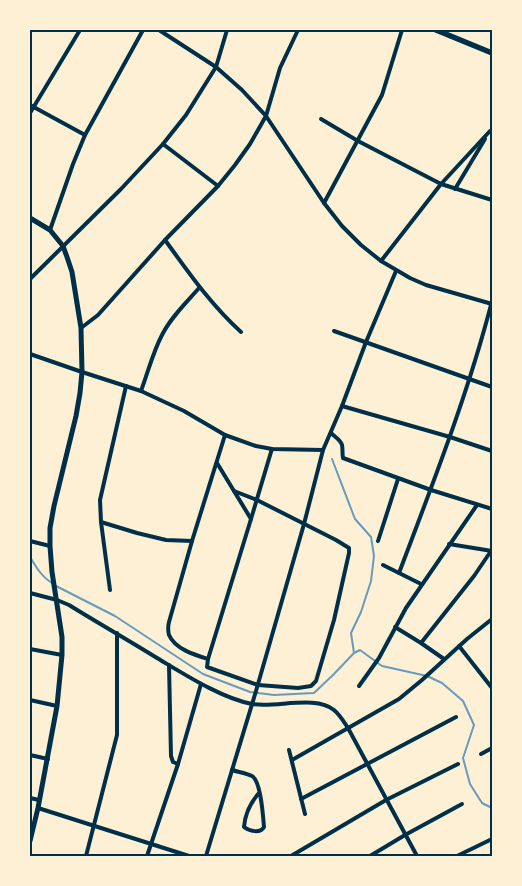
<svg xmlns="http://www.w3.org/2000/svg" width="522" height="886" font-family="'Open Sans',sans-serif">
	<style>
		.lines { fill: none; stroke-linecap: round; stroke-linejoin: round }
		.stream { stroke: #669bbc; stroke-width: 2 }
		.minor { stroke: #003049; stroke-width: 4 }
		.tertiary { stroke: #003049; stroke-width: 5 }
		.secondary { stroke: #003049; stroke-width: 5.5 }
		.neatline { fill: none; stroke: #003049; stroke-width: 2 }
	</style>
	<rect width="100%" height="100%" fill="#fdf0d5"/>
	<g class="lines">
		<g class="stream">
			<path d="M332,459L355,519L371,537L374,556L371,581L361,612L351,633L354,653"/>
			<path d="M30,557C36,567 42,577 52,583"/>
			<path d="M56,586L115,616L203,674L250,692L274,695L314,693L334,674L354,653L360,650L382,666L427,676L442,683L463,701L474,725L463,758L470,784L482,803L492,808"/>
		</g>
		<g class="minor">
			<path d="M159,30L216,67L242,90L266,116L324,203L342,226L361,245L381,261L410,278L426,285L492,304"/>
			<path d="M30,105L85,135"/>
			<path d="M30,113L80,30"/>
			<path d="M321,119L358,141L441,184L492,200"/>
			<path d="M163,144L218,186"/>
			<path d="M455,189L485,139"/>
			<path d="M324,203L382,95L402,30"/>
			<path d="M50,230L73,164L85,135L143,30"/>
			<path d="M165,240C189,273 211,305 241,332"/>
			<path d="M381,261L441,184L490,131"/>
			<path d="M30,279L121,189L163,144L186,115L216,67L227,30"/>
			<path d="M81,328L98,315L165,240L218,186L235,165L250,144L266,116L280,68L298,30"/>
			<path d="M334,331L492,387"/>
			<path d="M30,354L82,372L141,391L184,411L225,435L256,446L272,449L323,450"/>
			<path d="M141,391C148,372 153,352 162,335C171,317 186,303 199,288"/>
			<path d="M342,406L450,437L492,451"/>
			<path d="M331,433C335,437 341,440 342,445C343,450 342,453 343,458L431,490L492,509"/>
			<path d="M217,463L251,519"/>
			<path d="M234,491L257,500L336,540L349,548V553L334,620L316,681L311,686L298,688L258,685L207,667L208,659L251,519L271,452L272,449"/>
			<path d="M101,522L137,533L166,540L192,541"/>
			<path d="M30,541L50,546"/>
			<path d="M378,541L398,479"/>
			<path d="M449,544L492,551"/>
			<path d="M383,565L421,584"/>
			<path d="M399,573C433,483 468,394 492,301"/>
			<path d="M110,590L101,522L100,500L126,386"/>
			<path d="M30,593L57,600L69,605C98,623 128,640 157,658C184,674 221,698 252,704C276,708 316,695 334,710C340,715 344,722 348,728L417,856"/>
			<path d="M395,627L421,643L444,659"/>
			<path d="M421,643L474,576L491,551"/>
			<path d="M459,646L492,688"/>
			<path d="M30,649L62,655"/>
			<path d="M208,659C195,655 175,649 169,635C168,631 168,626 169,622L192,541L225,435"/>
			<path d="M169,665L171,756L173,762L178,764"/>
			<path d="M359,686L379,658L406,608L477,505"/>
			<path d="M30,700L57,706"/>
			<path d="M289,750L305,814"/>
			<path d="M481,754L492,748"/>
			<path d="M30,755L48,759"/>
			<path d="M292,760L399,699L422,680L467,639L492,619"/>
			<path d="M232,770C238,772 246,773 252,776C261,781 263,816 264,827C260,834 249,831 244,827C245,814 250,803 259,793"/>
			<path d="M30,798L39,800"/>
			<path d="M301,799L456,717"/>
			<path d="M38,808L189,856"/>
			<path d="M86,856L117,735V633"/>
			<path d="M147,856L178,764L201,684"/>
			<path d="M206,856L256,691L304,524L323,450L342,406L366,342L396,271"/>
			<path d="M291,856L386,800L458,764"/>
			<path d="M370,856L405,835L462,804"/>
			<path d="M457,856L492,839"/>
		</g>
		<path class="tertiary" d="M30,218L50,230L63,246L67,257L72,272L81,328L82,372L80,393L76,416L54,506L50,528V546L52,572L62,637V655L57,706L38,808L30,841"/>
		<path class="secondary" d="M436,30L492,53"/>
	</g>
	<rect width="522" height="886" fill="none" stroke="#fdf0d5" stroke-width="62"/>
	<rect x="31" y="31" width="460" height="824" class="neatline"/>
</svg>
